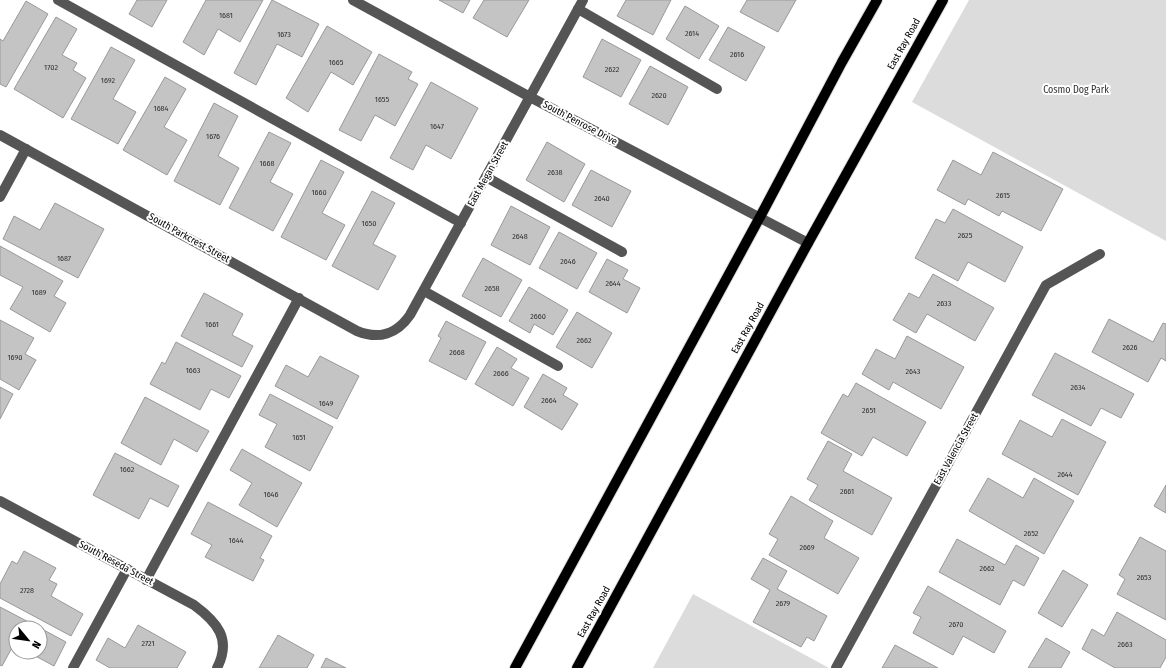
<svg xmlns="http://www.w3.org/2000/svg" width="1166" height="668" font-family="'Fira Sans Condensed',sans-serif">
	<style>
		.green { fill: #dcdcdc }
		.building { fill: #c4c4c4; stroke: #999 }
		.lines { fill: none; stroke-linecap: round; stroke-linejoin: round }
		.major-casing { stroke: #dbdbdb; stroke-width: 12 }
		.minor { stroke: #555; stroke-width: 10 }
		.major { stroke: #000; stroke-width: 10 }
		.labels { text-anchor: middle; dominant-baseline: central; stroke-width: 4; stroke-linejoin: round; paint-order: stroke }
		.number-label { font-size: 8px; fill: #313131 }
		.street-label { font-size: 10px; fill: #000; stroke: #fff }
		.park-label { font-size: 10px; fill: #333; stroke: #fff }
	</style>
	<rect width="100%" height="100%" fill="#fff"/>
	<g class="green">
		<path d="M969,0H1166V241L912,102Z"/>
		<path d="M693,594L829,668H653Z"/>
	</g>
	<g class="building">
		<path d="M137,0H167L152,27L129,14Z"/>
		<path d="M206,0H263L240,42L218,29L204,55L183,42Z"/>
		<path d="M272,0L319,24L302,57L277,44L256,85L234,73Z"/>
		<path d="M439,0H470L463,13Z"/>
		<path d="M484,0H529L507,37L473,18Z"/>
		<path d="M626,0H671L653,35L617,16Z"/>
		<path d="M747,0H796L778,32L740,12Z"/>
		<path d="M26,1L48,14L6,87L0,84V39L3,41Z"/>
		<path d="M685,6L719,26L699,59L666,39Z"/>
		<path d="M56,17L77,29L62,55L77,63L73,70L86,78L63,118L14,89Z"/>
		<path d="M327,26L372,52L353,85L331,72L308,112L286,98Z"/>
		<path d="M728,27L765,47L746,81L709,60Z"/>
		<path d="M602,39L641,60L621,97L583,77Z"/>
		<path d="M111,47L135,60L113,99L136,112L118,144L71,119Z"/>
		<path d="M379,54L412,72L408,79L418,84L395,126L375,115L361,141L339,130Z"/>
		<path d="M650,66L688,87L668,125L629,104Z"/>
		<path d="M165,77L186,89L164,127L187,140L167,175L123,150Z"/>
		<path d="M431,82L478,108L451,159L426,145L413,170L390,158Z"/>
		<path d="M214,103L238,116L218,156L239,168L220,205L174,181Z"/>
		<path d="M269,132L291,143L270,182L293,194L273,231L229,208Z"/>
		<path d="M547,142L585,164L564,202L526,180Z"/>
		<path d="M993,152L1063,189L1041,231L1002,211L999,216L968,199L965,205L937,190L953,160L981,175Z"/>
		<path d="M321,160L344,172L322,213L345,225L326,260L281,237Z"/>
		<path d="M591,170L631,191L612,227L572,205Z"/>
		<path d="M372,191L395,203L373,244L396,256L378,290L332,266Z"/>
		<path d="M55,203L104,229L78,278L3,239L14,216L40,230Z"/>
		<path d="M511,206L550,227L530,265L491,245Z"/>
		<path d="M953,209L1023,247L1005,282L968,262L958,281L915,258L936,219L945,223Z"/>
		<path d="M559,232L597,253L577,289L539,268Z"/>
		<path d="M0,246L63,281L54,296L66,303L50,332L10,309L23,287L0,275Z"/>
		<path d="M483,258L522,280L501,317L462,296Z"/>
		<path d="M607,259L628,270L623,279L640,288L627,313L589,292Z"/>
		<path d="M933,274L994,308L975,341L927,314L916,333L893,320L909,293L919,298Z"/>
		<path d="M529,287L568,310L553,335L534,324L530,333L509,321Z"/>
		<path d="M204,293L243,314L232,335L253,346L242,367L181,336Z"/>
		<path d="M577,312L612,333L592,368L556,347Z"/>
		<path d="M1109,319L1153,342L1163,323L1166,324V361L1161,358L1148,382L1092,352Z"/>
		<path d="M0,320L34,338L25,354L36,360L19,390L0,379Z"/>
		<path d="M446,321L486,342L466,380L429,361L441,338L438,336Z"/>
		<path d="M907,336L964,367L941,409L893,382L889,390L862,374L876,349L895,359Z"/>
		<path d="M176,342L241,376L229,398L211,389L200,410L150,384L162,362L165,364Z"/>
		<path d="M497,347L517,359L511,368L529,378L513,406L475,384Z"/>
		<path d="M1055,353L1134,394L1121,418L1101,408L1091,426L1032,395Z"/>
		<path d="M320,356L359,376L337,419L275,386L286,365L308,377Z"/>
		<path d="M543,374L567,388L563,395L578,404L562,430L524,407Z"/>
		<path d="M856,383L926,422L907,456L873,437L862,456L821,433L843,394L848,397Z"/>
		<path d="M0,387L13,394L0,419Z"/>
		<path d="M270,394L333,427L310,471L265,447L277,424L259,415Z"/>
		<path d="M145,397L209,431L197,452L174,439L161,465L121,443Z"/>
		<path d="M1062,419L1106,442L1078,495L1002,454L1020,420L1052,437Z"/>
		<path d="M828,441L852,454L843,471L892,498L872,535L809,500L818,485L807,479Z"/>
		<path d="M242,449L302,483L277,527L239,505L252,483L230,470Z"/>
		<path d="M115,453L179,486L168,507L150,498L139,519L93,495Z"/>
		<path d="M988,478L1023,498L1034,478L1074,501L1044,554L969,511Z"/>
		<path d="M1166,485V513L1154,506Z"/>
		<path d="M791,496L833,521L824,538L859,558L838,594L769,555L778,539L769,534Z"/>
		<path d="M208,502L272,536L260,558L264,560L253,581L205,557L212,545L191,534Z"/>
		<path d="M1140,537L1166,551V620L1117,594L1125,579L1119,575Z"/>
		<path d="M957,539L1005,565L1016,545L1039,558L1024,586L1013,580L1000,605L939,572Z"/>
		<path d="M24,551L56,568L49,580L57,584L51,596L83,614L71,636L0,598V584L12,561L17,564Z"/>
		<path d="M763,558L787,571L777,589L827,616L814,641L807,637L801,647L753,622L770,590L751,579Z"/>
		<path d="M1063,570L1088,585L1062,627L1038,613Z"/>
		<path d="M928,586L1006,631L994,653L963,636L953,655L913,633L921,617L913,613Z"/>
		<path d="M0,607L40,628H16V645L14,644L2,666L0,665Z"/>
		<path d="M1117,612L1166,640V657L1160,668H1115L1082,649L1092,629L1104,636Z"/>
		<path d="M138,625L186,652L177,668H110L96,660L108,638L125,648Z"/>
		<path d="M40,628L66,642L54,666L28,652H40Z"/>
		<path d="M278,635L314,655L307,668H259Z"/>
		<path d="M1046,638L1070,652L1061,668H1028Z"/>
		<path d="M895,645L938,668H882Z"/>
		<path d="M326,658L346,668H321Z"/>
	</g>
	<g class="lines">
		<defs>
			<g id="major">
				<path d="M515,668L760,217L842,62L877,0"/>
				<path d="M577,668L808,243L943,0"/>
			</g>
		</defs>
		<use href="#major" class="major-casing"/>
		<g class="minor">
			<path d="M58,0L461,223"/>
			<path d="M353,0L530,97L808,243"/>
			<path d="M578,9L717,89"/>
			<path d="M0,135L357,331C379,340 397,334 410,315L583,0"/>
			<path d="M486,177L622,252"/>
			<path d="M0,197L26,149"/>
			<path d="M424,291L558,366"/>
			<path d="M0,501L194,605C217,622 232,639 217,668"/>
			<path d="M146,580L299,298"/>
			<path d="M73,668L127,569"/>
			<path d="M836,668L1046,285L1100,254"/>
		</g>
		<use href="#major" class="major"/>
	</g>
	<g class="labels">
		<g class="number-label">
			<text x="226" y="15">1681</text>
			<text x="692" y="33">2614</text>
			<text x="284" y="34">1673</text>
			<text x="737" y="54">2616</text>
			<text x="336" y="62">1665</text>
			<text x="51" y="67">1702</text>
			<text x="612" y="69">2622</text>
			<text x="108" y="80">1692</text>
			<text x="659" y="95">2620</text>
			<text x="382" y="99">1655</text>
			<text x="161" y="108">1684</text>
			<text x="437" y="126">1647</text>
			<text x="213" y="136">1676</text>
			<text x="267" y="163">1668</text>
			<text x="555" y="172">2638</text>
			<text x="319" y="192">1660</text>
			<text x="1003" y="195">2615</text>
			<text x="602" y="198">2640</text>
			<text x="369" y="223">1650</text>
			<text x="965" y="235">2625</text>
			<text x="520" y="236">2648</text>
			<text x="64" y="258">1687</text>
			<text x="568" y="261">2646</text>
			<text x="613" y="283">2644</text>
			<text x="492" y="288">2658</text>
			<text x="39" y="292">1689</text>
			<text x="944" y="303">2633</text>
			<text x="538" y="316">2660</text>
			<text x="212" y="324">1661</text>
			<text x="584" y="340">2662</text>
			<text x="1130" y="347">2626</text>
			<text x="457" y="352">2668</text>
			<text x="15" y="357">1690</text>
			<text x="193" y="370">1663</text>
			<text x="913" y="371">2643</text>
			<text x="501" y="373">2666</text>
			<text x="1078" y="387">2634</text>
			<text x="549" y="400">2664</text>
			<text x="326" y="403">1649</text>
			<text x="869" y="410">2651</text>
			<text x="299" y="437">1651</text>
			<text x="127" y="469">1662</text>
			<text x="1065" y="474">2644</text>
			<text x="847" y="491">2661</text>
			<text x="271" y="494">1646</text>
			<text x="1031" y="533">2652</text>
			<text x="236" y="540">1644</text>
			<text x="807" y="547">2669</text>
			<text x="987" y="568">2662</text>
			<text x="1144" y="577">2653</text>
			<text x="27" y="590">2728</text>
			<text x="783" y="603">2679</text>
			<text x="956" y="624">2670</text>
			<text x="148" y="643">2721</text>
			<text x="1125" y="644">2663</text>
		</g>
		<g class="street-label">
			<text transform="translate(904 44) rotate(-61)">East Ray Road</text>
			<text transform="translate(580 123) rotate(28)">South Penrose Drive</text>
			<text transform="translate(488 174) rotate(-61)">East Megan Street</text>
			<text transform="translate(189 238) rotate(29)">South Parkcrest Street</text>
			<text transform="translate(748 328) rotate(-61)">East Ray Road</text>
			<text transform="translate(956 449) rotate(-61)">East Valencia Street</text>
			<text transform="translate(116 563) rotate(28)">South Reseda Street</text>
			<text transform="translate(594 612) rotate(-61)">East Ray Road</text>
		</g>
		<g class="park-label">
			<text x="1076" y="90">Cosmo Dog Park</text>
		</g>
	</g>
	<g transform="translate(28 640) rotate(119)"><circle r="19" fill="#ffffff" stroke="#999999"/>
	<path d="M0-3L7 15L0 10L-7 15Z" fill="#000000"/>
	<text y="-6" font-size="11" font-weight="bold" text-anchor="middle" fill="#000000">N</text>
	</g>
</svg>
